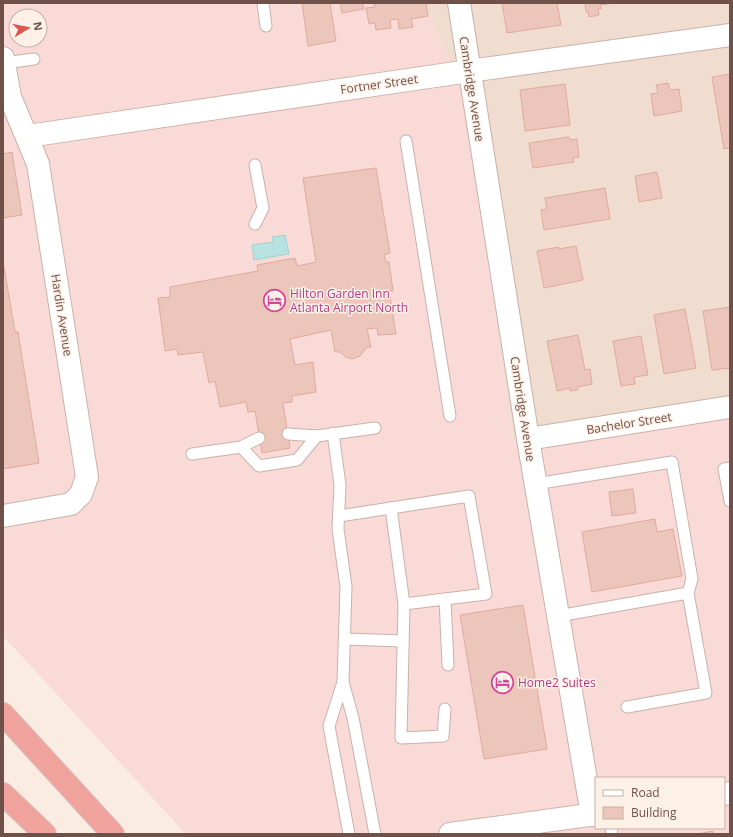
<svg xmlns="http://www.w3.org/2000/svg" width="733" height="837" font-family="'Open Sans',sans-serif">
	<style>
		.residential { fill: #f1dcd0 }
		.commercial { fill: #fadad6; fill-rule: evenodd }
		.water { fill: #b8e2e0; stroke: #9fd3d1 }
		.building { fill: #edc6bb; stroke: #dfaa9d }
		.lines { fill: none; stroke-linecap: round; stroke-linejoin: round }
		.service-casing { stroke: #c9b2a9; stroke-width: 13 }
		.minor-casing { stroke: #c9b2a9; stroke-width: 24 }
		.secondary-casing { stroke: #cfb3a9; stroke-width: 24 }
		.motorway-casing { stroke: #d4cbc9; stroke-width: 24 }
		.service { stroke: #fff; stroke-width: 11 }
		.minor { stroke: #fff; stroke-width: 22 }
		.secondary { stroke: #fff; stroke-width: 22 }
		.motorway { stroke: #f0a39c; stroke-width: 22 }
		.labels { text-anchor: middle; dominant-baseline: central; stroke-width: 3; stroke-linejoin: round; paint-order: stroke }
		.street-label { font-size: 12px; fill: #6f514a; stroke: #fdf1e7 }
		.hotel-label { font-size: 12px; fill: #b23c85; stroke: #fdf1e7; text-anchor: start }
	</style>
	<rect width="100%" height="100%" fill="#faece1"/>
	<path class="residential" d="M423,3H730V408L513,440L466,95Z"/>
	<path class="commercial" d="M3,3H423L466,95L513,440L730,408V834H186L3,636ZM16,16H40V40H16ZM596,778H724V828H596Z"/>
	<path class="water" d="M285,235L289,254L254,260L252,245L273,242L272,237Z"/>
	<g class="building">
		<path d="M302,3H330L336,41L308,46Z"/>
		<path d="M340,3H363L364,9L342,13Z"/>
		<path d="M383,3H426L428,16L411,19L413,27L399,29L398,19L390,20L391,28L376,30L375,23L369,24L366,8L375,7L374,4Z"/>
		<path d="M502,3H557L561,25L507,33Z"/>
		<path d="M585,3H614L600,5L601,9H598L599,15L589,17L588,12H586Z"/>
		<path d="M730,74V148L724,149L712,77Z"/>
		<path d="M668,83L670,90L679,89L682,111L654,116L651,94L658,93L656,85Z"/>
		<path d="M565,84L570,125L525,131L520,90Z"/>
		<path d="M569,137L570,140L577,139L579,157L573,158L574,162L533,168L529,143Z"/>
		<path d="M12,152L22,215L3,218V154Z"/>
		<path d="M376,168L390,253L384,255L386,262H389L393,291H389L396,334L378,335L377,328L367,329L371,347L366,348L360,356L352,359L346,357L340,352H335L331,330L290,339L295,365L313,362L316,392L292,396V402L283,403L290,448L262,453L255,411L248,412L246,402L220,407L215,381L209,383L203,352L178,355L177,349L165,351L158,298L170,297V287L258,271L257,265L295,258L297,266L316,262L303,178Z"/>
		<path d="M657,172L662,198L639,202L635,176Z"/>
		<path d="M605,188L610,219L544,230L541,210L547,209L545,198Z"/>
		<path d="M576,246L583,280L544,288L537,251L559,247V249Z"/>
		<path d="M3,261L15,332H18L39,463L3,469Z"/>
		<path d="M730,307V368L712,370L703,311Z"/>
		<path d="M685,309L696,368L664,374L654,315Z"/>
		<path d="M578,335L585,370L590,369L592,384L578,387V390L570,391V388L557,391L547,341Z"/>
		<path d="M641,336L648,375L634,377L635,384L621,386L613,341Z"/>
		<path d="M633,489L636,513L612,516L609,492Z"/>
		<path d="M655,519L657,532L673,529L682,576L592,592L582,532Z"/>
		<path d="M523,605L547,749L484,759L460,615Z"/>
		<path d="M713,831V834H698Z"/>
	</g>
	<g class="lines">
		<defs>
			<g id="service">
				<path d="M263,3L266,26"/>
				<path d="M4,63L34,59"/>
				<path d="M406,141L450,416"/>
				<path d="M255,165L263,208L255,224"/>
				<path d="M333,433L340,485L338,529L346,587L343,682"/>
				<path d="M288,434L317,436L375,428"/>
				<path d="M241,447L259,466L297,460L317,436"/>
				<path d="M192,454L241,447L259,438"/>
				<path d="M730,468L724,469L730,501"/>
				<path d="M535,484L672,462L692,579L688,593"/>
				<path d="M391,508L404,604L401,738L443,736L445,709"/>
				<path d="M339,516L469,496L486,594L404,604"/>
				<path d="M445,599L448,665"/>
				<path d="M558,616L688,593L706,693L627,707"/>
				<path d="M345,639L403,641"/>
				<path d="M611,828L612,834"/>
				<path d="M349,834L329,726L343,682L353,718L375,834"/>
			</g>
			<g id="minor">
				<path d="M459,3L528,439L592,815"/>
				<path d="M3,58L10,97L38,164L87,477L81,494L71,504L3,516"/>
				<path d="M28,136L469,71L730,35"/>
				<path d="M528,439L730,407"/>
			</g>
			<g id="secondary">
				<path d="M724,794L730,793"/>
				<path d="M450,834L596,814"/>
			</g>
			<g id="motorway">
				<path d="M3,714L113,834"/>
				<path d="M3,794L45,834"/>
			</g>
		</defs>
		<use href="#service" class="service-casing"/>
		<use href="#minor" class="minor-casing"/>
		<use href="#secondary" class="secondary-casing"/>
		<use href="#motorway" class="motorway-casing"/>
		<use href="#service" class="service"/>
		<use href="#minor" class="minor"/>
		<use href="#secondary" class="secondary"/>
		<use href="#motorway" class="motorway"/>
	</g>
	<defs>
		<symbol id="hotel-ring" viewBox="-11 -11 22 22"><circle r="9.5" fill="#fdf1e7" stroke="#d1479c" stroke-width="1.5"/><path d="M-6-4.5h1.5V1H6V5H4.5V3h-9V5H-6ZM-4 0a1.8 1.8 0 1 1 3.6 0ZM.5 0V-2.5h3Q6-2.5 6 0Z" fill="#d1479c"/></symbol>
	</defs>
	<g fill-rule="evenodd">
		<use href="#hotel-ring" x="262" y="288" width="25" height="25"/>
		<use href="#hotel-ring" x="490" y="670" width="25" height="25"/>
	</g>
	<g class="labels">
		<g class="street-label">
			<text transform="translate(379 84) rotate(-8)">Fortner Street</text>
			<text transform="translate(472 89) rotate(81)">Cambridge Avenue</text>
			<text transform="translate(62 315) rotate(81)">Hardin Avenue</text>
			<text transform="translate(523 409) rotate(81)">Cambridge Avenue</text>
			<text transform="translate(629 423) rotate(-9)">Bachelor Street</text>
		</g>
		<g class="hotel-label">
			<text x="290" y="293">Hilton Garden Inn<tspan x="290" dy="14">Atlanta Airport North</tspan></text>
			<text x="518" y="682">Home2 Suites</text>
		</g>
	</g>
	<rect width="733" height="837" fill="none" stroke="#6f514a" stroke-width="8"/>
	<rect x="595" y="777" width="130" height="52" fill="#fdf1e7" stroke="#c4b1a8"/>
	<rect x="603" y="790" width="20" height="6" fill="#ffffff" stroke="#c4b1a8"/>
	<text x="631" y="797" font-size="12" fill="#6f514a">Road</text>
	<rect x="603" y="807" width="20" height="12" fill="#edc6bb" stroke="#c4b1a8"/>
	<text x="631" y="817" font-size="12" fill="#6f514a">Building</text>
	<g transform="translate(28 28) rotate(80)"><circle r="19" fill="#fdf1e7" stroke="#c4b1a8"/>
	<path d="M0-3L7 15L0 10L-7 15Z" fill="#dc554e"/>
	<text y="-6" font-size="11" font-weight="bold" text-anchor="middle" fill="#6f514a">N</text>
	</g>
</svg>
